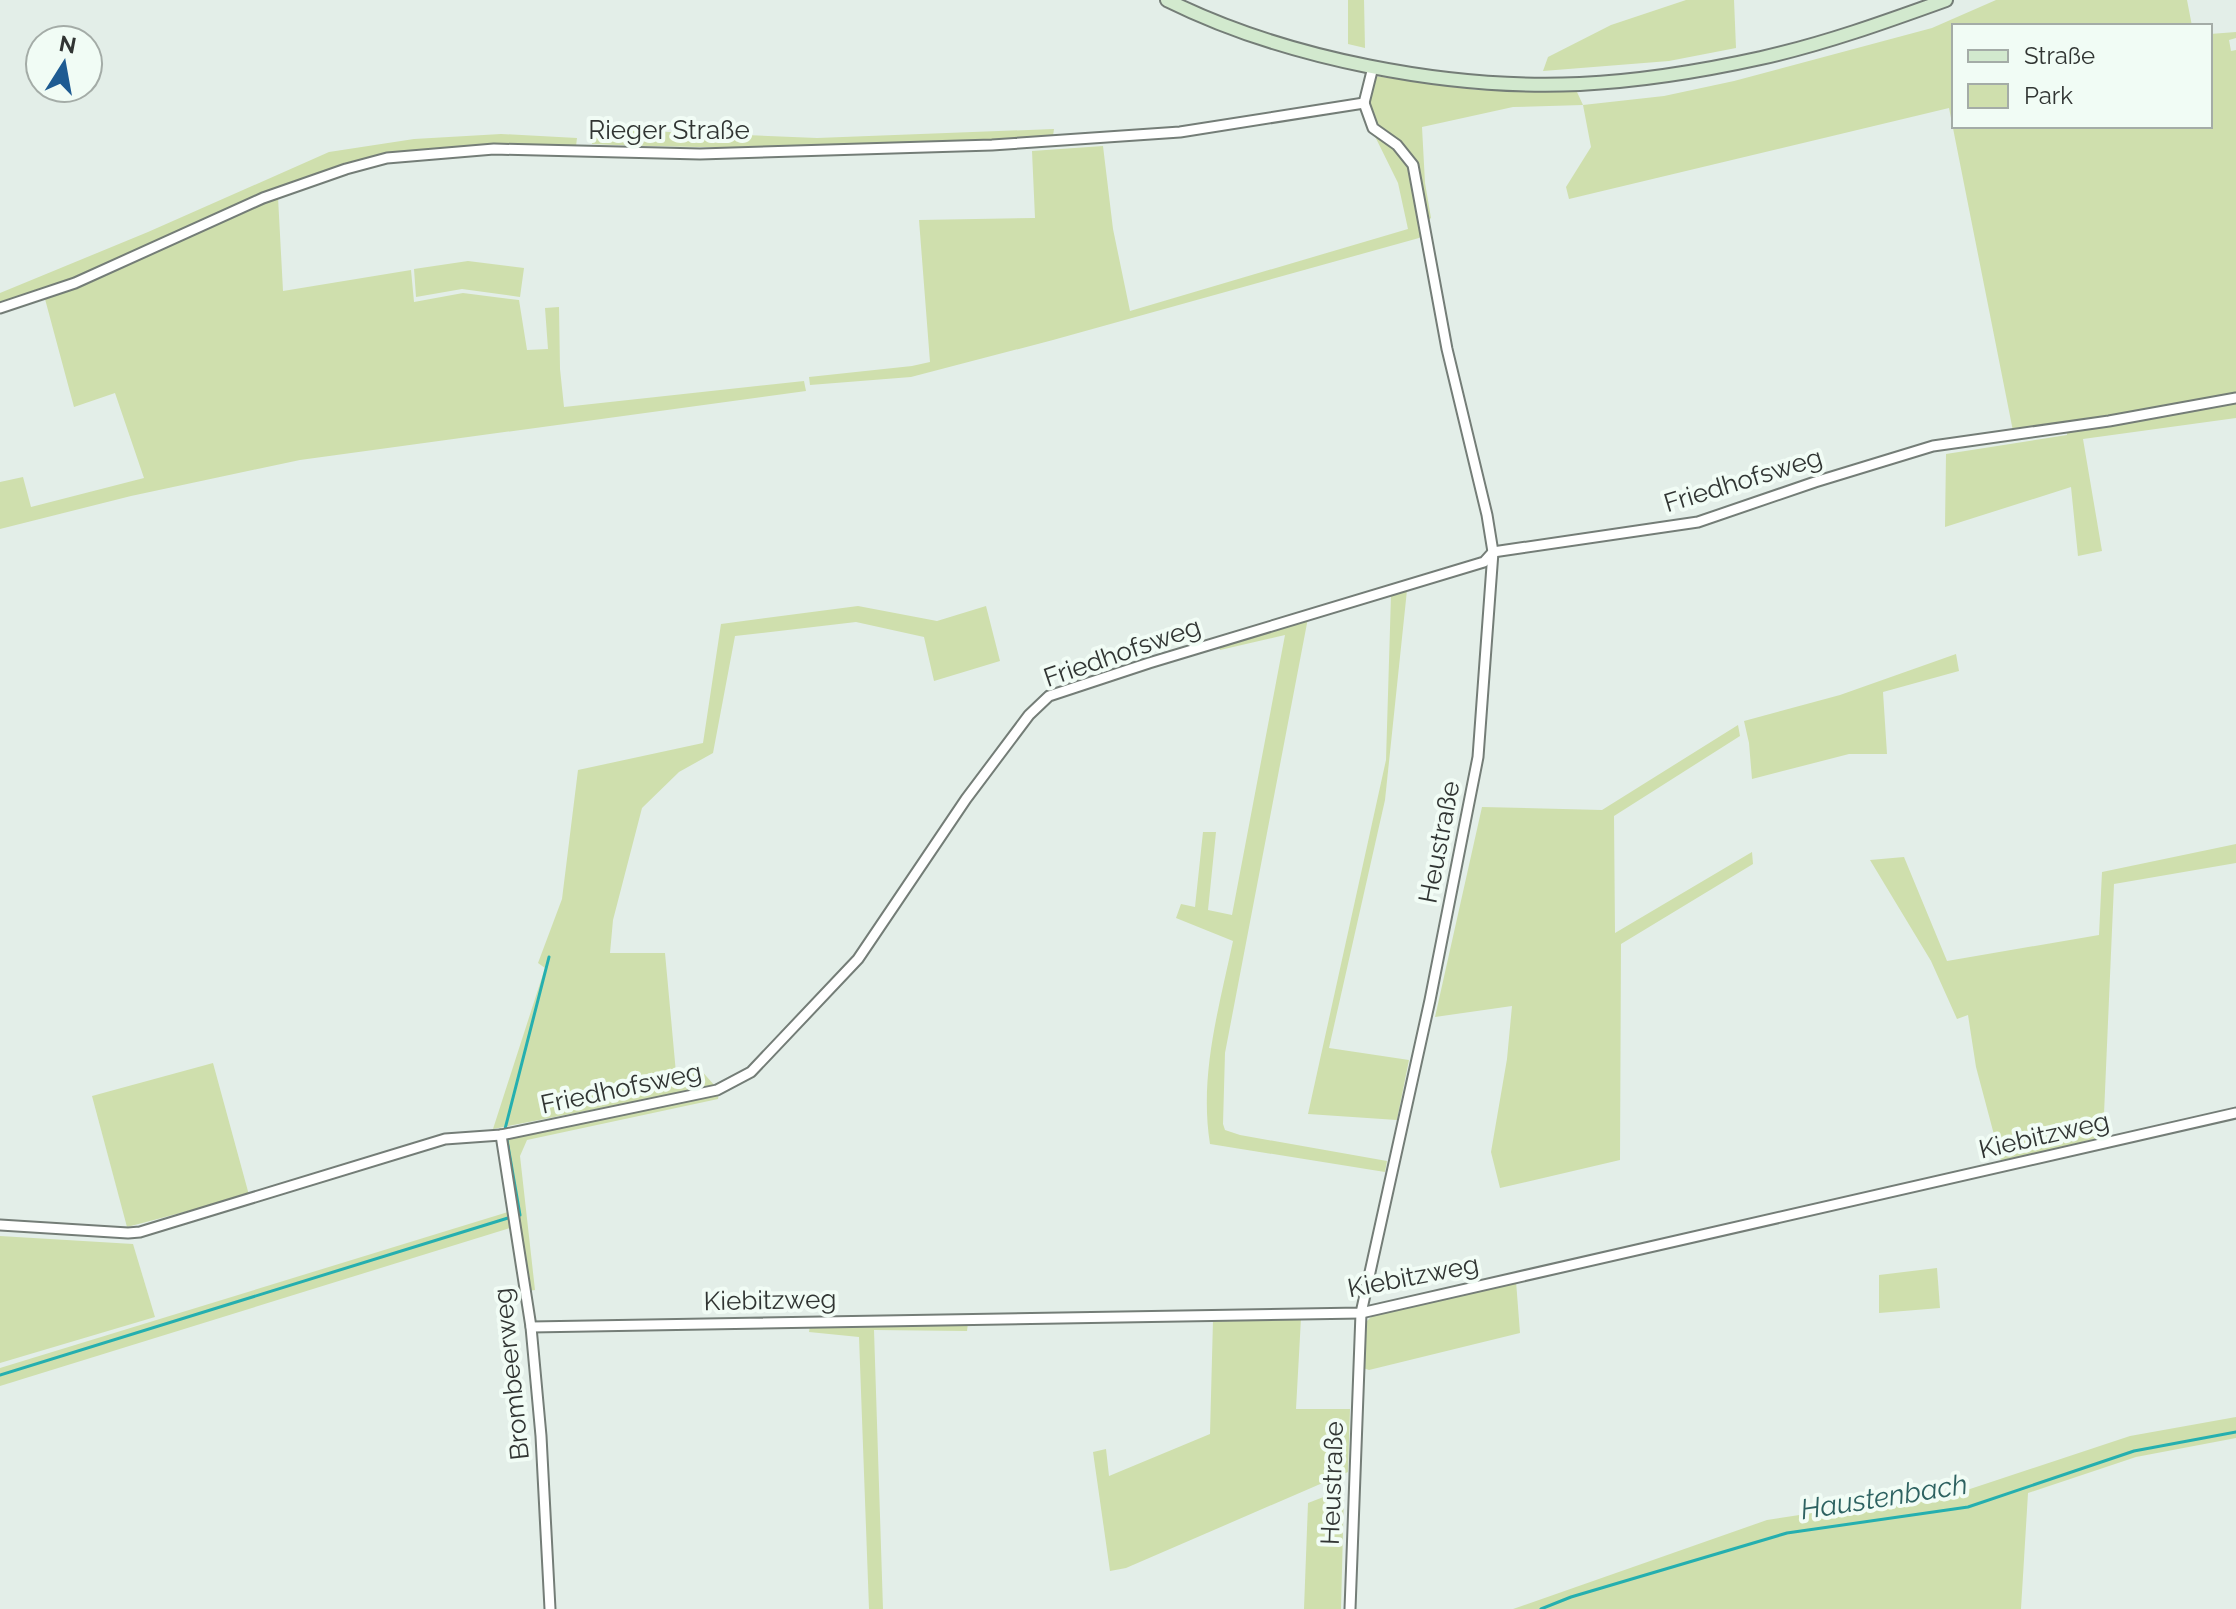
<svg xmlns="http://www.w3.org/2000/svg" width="2236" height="1609" font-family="Raleway,sans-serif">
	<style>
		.green { fill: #cfdfad }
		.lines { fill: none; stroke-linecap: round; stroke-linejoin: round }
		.stream { stroke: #25afaf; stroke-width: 3 }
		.street-casing { stroke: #747d77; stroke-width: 13 }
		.secondary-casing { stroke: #747d77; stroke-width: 16 }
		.street { stroke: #fff; stroke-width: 9 }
		.secondary { stroke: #d2e9ce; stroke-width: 12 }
		.labels { text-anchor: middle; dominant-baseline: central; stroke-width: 8; stroke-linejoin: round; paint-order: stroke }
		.street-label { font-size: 26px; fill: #313533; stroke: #f1fcf5 }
		.water-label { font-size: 28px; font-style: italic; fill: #2d6261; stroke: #f1fcf5 }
	</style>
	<rect width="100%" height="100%" fill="#e3eee8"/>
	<g class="green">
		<path d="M1348,0H1364L1365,48L1348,44Z"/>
		<path d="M1686,0H1734L1736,48L1669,61L1543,71L1548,57L1611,25Z"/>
		<path d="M1996,0H2187L2192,26H1954V126H2210V34L2236,32V38L2229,40L2231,51L2236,50V393L2109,417L2013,431L1949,108L1569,199L1566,187L1591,147L1583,105L1513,107L1422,127L1425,183L1431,218L1421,225L1422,235L1419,238L1053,340L911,377L810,385L809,377L912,366L930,362L919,220L1035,218L1032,151L1103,146L1113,229L1130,311L1408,229L1398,183L1361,108L1370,100L1375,76L1477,90L1577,92L1583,105L1664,96L1734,81L1932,28Z"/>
		<path d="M594,129L817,138L1054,129L1053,136C900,145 746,151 592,144Z"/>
		<path d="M501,134L577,138L576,146L501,143L387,153L345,164L262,194L72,279L0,304V293L148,232L329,152L414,139Z"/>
		<path d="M278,197L283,291L411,270L414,302L463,293L519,300L527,350L548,349L545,308L559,307L560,369L564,407L804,381L806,391L300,460L131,496L0,529V482L23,477L31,507L144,478L115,393L74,407L45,299L77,288Z"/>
		<path d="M468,261L524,268L520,297L462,289L416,297L414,269Z"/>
		<path d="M2236,400V418L2083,439L2102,551L2078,556L2071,487L1945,527L1946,454L2067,435V430Z"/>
		<path d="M1407,590L1385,800L1329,1048L1409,1060L1397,1120L1308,1114L1386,760L1391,595Z"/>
		<path d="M858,606L937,621L986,606L1000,661L934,681L924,637L856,622L735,636L713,753L679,772L642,808L613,920L610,953H665L676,1073L699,1068L715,1086L493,1129L545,968L538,963L562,899L578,770L703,743L721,624Z"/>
		<path d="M1308,618L1225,1053L1223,1124L1225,1130L1240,1135L1387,1161L1385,1172L1210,1144C1199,1075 1219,1008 1233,941L1176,918L1181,904L1195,907L1203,832H1216L1208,910L1232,915L1285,635L1220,650L1219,645Z"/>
		<path d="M1956,654L1959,671L1883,692L1887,754H1849L1752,779L1749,743L1744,721L1840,695Z"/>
		<path d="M1738,725L1740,736L1614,816L1615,933L1752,852L1753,864L1621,944L1620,1160L1500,1188L1491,1152L1507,1059L1512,1006L1435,1017L1482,807L1602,810Z"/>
		<path d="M2236,844V863L2114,884L2103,1137L2001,1161L1976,1067L1968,1015L1957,1019L1931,961L1870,860L1904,857L1947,961L2099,935L2102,872Z"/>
		<path d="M213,1063L249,1195L127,1227L92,1096Z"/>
		<path d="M719,1093L718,1099L527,1140L520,1156L535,1290L528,1291L503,1137Z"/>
		<path d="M508,1212L513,1227L0,1386V1368Z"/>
		<path d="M0,1236L133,1244L155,1317L0,1363Z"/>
		<path d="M1937,1268L1940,1308L1879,1313V1275Z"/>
		<path d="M1516,1281L1520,1333L1369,1370L1363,1368L1365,1323L1373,1315Z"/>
		<path d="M1301,1318L1296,1409H1350L1348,1472L1126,1568L1110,1571L1093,1452L1106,1449L1109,1476L1210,1434L1213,1320Z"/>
		<path d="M968,1323L967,1331L874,1330L883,1609H869L859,1337L809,1332L810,1325Z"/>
		<path d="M2236,1417V1438L2136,1457L2028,1493L2021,1609H1513L1767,1520L1970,1489L2130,1436Z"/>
		<path d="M1339,1491L1344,1492L1341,1609H1304L1308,1503Z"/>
	</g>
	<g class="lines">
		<g class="stream">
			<path d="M505,1129L549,957"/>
			<path d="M507,1140L520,1215"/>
			<path d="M0,1375L508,1218"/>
			<path d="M1541,1609L1571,1597L1787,1533L1968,1507L2134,1451L2236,1432"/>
		</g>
		<defs>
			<g id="street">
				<path d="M1364,103L1373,67"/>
				<path d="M0,308L75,283L263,198L346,169L387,158L494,149L700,154L992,145L1180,132L1364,103"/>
				<path d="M501,1135L531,1327L541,1436L550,1609"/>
				<path d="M0,1225L128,1233L140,1232L445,1139L501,1135L717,1090L751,1072L858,959L966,799L1029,715L1049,696L1149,663L1484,562L1493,552L1698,522L1815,482L1933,446L2109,421L2236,398"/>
				<path d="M531,1327L1361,1313L2236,1113"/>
				<path d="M1350,1609L1361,1313L1430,1000L1478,757L1493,552L1487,515L1447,349L1413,165L1397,145L1373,128L1364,103"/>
			</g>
			<path id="secondary" d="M1167,0C1286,59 1448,90 1580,84C1640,81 1702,71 1761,58C1824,44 1885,22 1946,0"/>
		</defs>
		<use href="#street" class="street-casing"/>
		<use href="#secondary" class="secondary-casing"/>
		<use href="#street" class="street"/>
		<use href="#secondary" class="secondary"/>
	</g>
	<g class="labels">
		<g class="street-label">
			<text x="669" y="130">Rieger Straße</text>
			<text transform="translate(1743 480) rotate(-17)">Friedhofsweg</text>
			<text transform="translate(1122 652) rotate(-19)">Friedhofsweg</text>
			<text transform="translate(1439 842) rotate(-79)">Heustraße</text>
			<text transform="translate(621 1088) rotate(-12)">Friedhofsweg</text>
			<text transform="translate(2044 1135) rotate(-13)">Kiebitzweg</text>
			<text transform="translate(1413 1276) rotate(-11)">Kiebitzweg</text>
			<text transform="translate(770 1300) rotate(-1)">Kiebitzweg</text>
			<text transform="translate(511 1374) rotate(-96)">Brombeerweg</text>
			<text transform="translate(1332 1483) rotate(-88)">Heustraße</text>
		</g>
		<g class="water-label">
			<text transform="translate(1884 1497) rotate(-9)">Haustenbach</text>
		</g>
	</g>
	<rect x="1952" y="24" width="260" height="104" fill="#f1fcf5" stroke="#a4aca7" stroke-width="2"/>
	<rect x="1968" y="50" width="40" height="12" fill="#d2e9ce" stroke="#a4aca7" stroke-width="2"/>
	<text x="2024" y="64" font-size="24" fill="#313533">Straße</text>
	<rect x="1968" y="84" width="40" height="24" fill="#cfdfad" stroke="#a4aca7" stroke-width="2"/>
	<text x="2024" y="104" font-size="24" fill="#313533">Park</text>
	<g transform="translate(64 64) rotate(11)"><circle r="38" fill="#f1fcf5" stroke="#a4aca7" stroke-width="2"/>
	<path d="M0-6L14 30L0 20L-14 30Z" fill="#1e5b92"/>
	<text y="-12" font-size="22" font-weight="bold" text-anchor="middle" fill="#313533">N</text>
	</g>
</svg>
